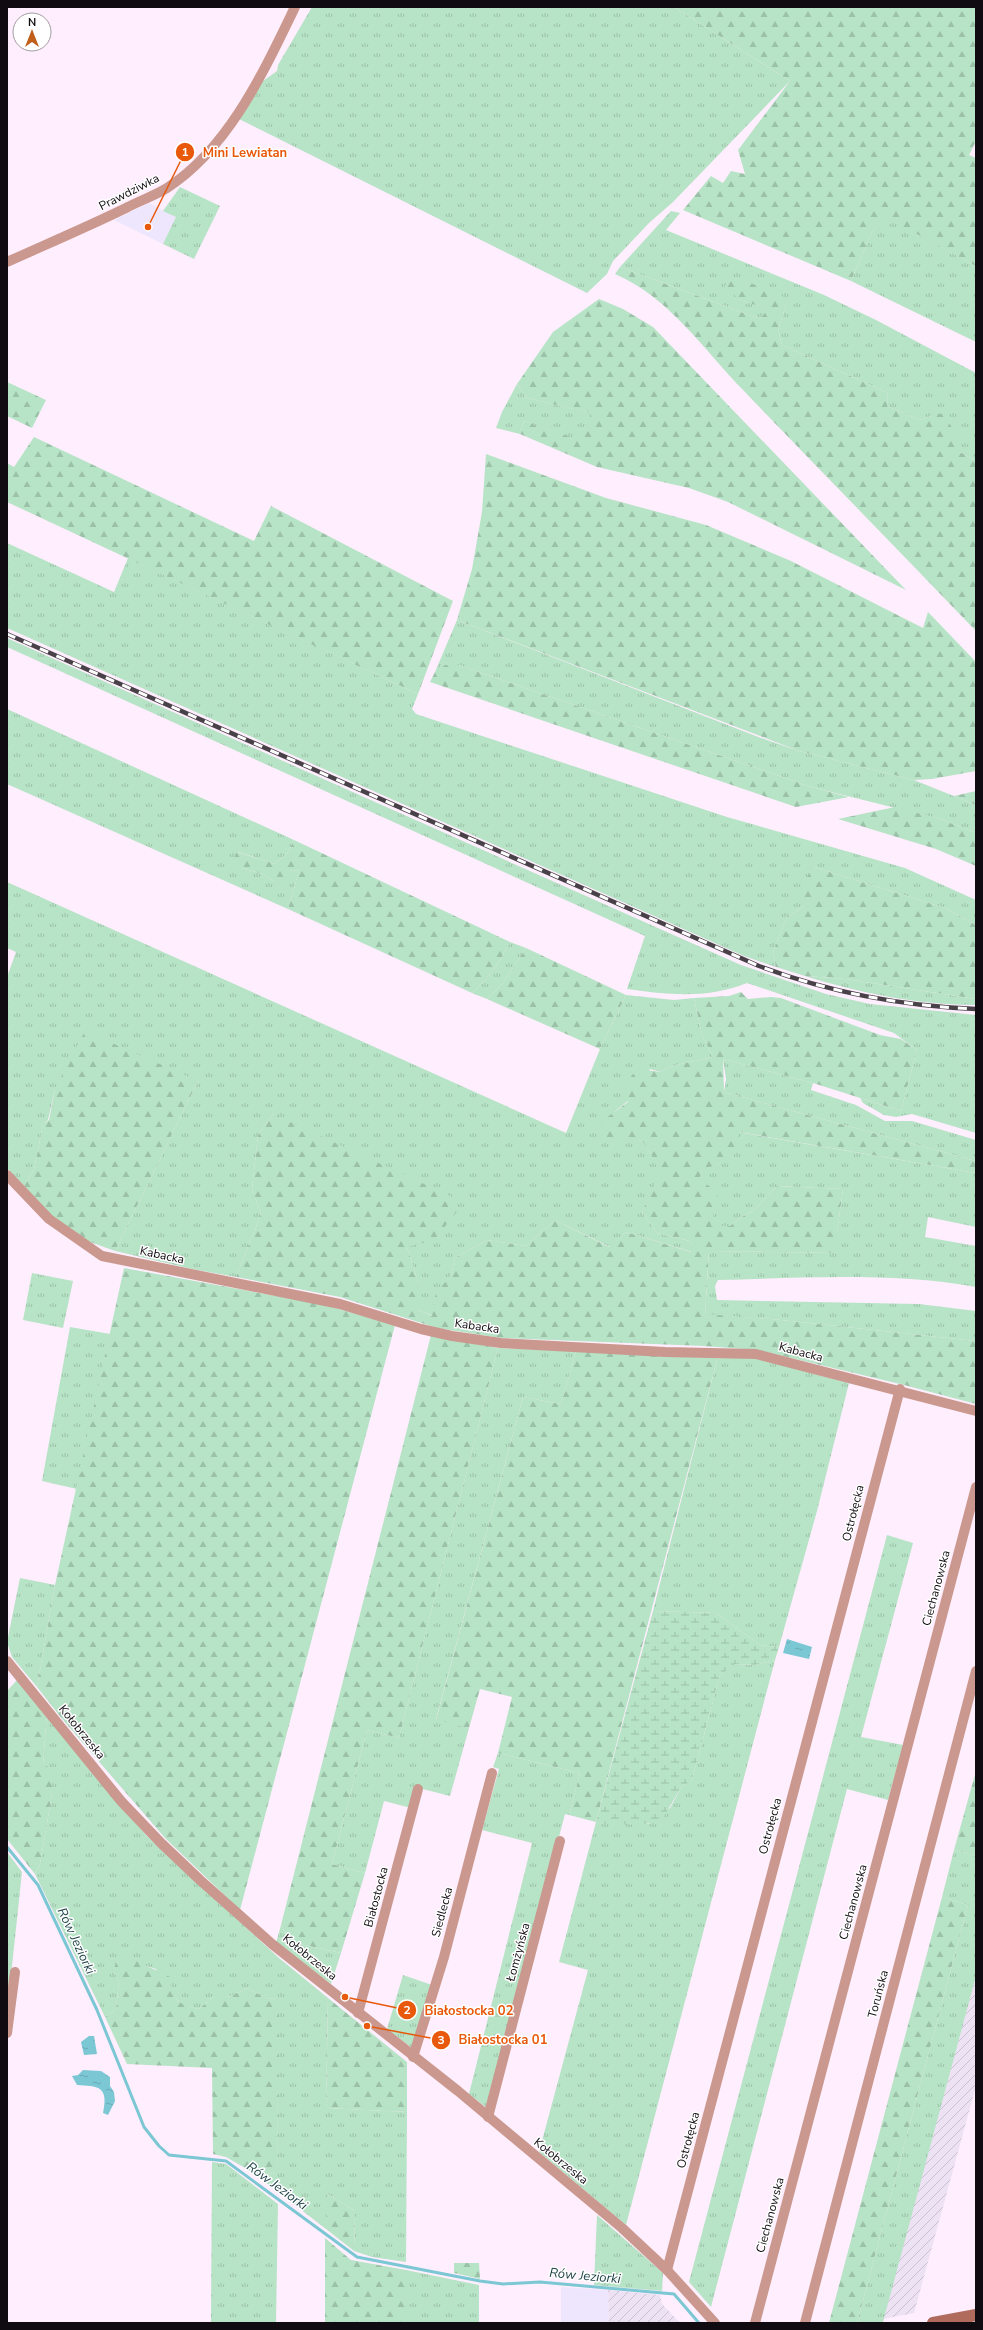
<svg xmlns="http://www.w3.org/2000/svg" width="983" height="2330" font-family="'Nunito Sans',sans-serif">
	<style>
		.commercial { fill: #ede6fc }
		.industrial { fill: url(#industrial-furrows) }
		.grass { fill: url(#grass-tufts) }
		.forest { fill: url(#forest-firs) }
		.wetland { fill: url(#wetland-marsh) }
		.water { fill: url(#water-ripples) }
		.lines { fill: none; stroke-linecap: round; stroke-linejoin: round }
		.stream { stroke: #7bc7d4; stroke-width: 3 }
		.street { stroke: #ca988e; stroke-width: 10 }
		.secondary { stroke: #b16b5d; stroke-width: 12 }
		.rail-casing { stroke: #494148; stroke-width: 4.5 }
		.rail { stroke: #fff; stroke-width: 3; stroke-dasharray: 9; stroke-linecap: butt }
		.labels { text-anchor: middle; dominant-baseline: central; stroke-width: 3; stroke-linejoin: round; paint-order: stroke }
		.street-label { font-size: 12px; fill: #100b10; stroke: #fff }
		.water-label { font-size: 13px; font-style: italic; fill: #193e43; stroke: #fff }
		.leader { fill: none; stroke: #e8590c; stroke-width: 1.5 }
		.callout-dot { fill: #e8590c; stroke: #fff; stroke-width: 1.5 }
		.mark-label { font-size: 12px; text-anchor: middle; font-weight: bold; fill: #fff }
		.callout-label { font-size: 13px; text-anchor: middle; font-weight: bold; fill: #e8590c; stroke: #fff; stroke-width: 3; stroke-linejoin: round; paint-order: stroke }
	</style>
	<defs>
		<pattern id="industrial-furrows" width="10" height="10" patternUnits="userSpaceOnUse"><rect width="10" height="10" fill="#ede1f4"/><path d="M-1 1l2-2M0 10L10 0M9 11l2-2" fill="none" stroke="#cac0d0"/></pattern>
		<pattern id="grass-tufts" width="24" height="20" patternUnits="userSpaceOnUse"><rect width="24" height="20" fill="#b7e3c6"/><path d="M3 7l-1-3M5 7V3M7 7l1-3M15 17l-1-3M17 17v-4M19 17l1-3" fill="none" stroke="#9cc1a9"/></pattern>
		<pattern id="forest-firs" width="22" height="20" patternUnits="userSpaceOnUse"><rect width="22" height="20" fill="#b7e3c6"/><path d="M5 1l3.5 6h-7zM16 11l3.5 6h-7z" fill="#9cc1a9"/></pattern>
		<pattern id="wetland-marsh" width="20" height="14" patternUnits="userSpaceOnUse"><rect width="20" height="14" fill="#b7e3c6"/><path d="M1 5h8M5 5V1M11 12h8M15 12V8" fill="none" stroke="#9cc1a9"/></pattern>
		<pattern id="water-ripples" width="26" height="14" patternUnits="userSpaceOnUse"><rect width="26" height="14" fill="#7bc7d4"/><path d="M2 4q2-2 4 0t4 0M15 11q2-2 4 0t4 0" fill="none" stroke="#69aab5"/></pattern>
	</defs>
	<rect width="100%" height="100%" fill="#ffeefd"/>
	<g class="commercial">
		<path d="M149,203L176,217L163,244L114,220Z"/>
		<path d="M561,2287L608,2290L609,2323H561Z"/>
	</g>
	<g class="industrial">
		<path d="M976,1976V2086L914,2313L883,2319Z"/>
		<path d="M608,2290L660,2295L662,2304L680,2323H609Z"/>
	</g>
	<g class="grass">
		<path d="M312,7H674L790,81L673,202L649,223L613,261L607,274L587,293L239,119L263,81L277,71L278,65Z"/>
		<path d="M180,187L220,206L194,259L163,244L176,217L163,211Z"/>
		<path d="M671,211L680,213L666,230L824,295L876,320L976,373V461L960,452L931,416L920,420L887,406L888,393L782,345L778,330L786,305L740,300L769,309L760,319L620,267Z"/>
		<path d="M884,215L976,266V342L851,281L871,234Z"/>
		<path d="M517,384L527,398L592,413L582,442L524,421L520,434L496,428L502,412Z"/>
		<path d="M7,543L114,592L128,558L418,694L412,709L416,714L727,817L905,868L976,900V925L945,908L814,867L805,906L787,917L773,952L776,967L744,956L7,628Z"/>
		<path d="M457,620L761,738L799,751L914,780L976,805V833L940,819L811,787L459,665L435,672Z"/>
		<path d="M7,638L741,965L826,994L870,1004L976,1015V1133L912,1114L896,1117L884,1115L863,1103L860,1098L901,1111L917,1050L894,1033L747,983C707,999 669,995 627,989L645,936L7,647Z"/>
		<path d="M7,709L294,840L288,852L275,864L238,852L241,868L263,874L273,881L290,870L299,871L288,909L7,784Z"/>
		<path d="M7,882L566,1133L600,1049L626,995L674,1000L694,998L702,1035L713,1057L676,1065L660,1072L650,1069L628,1101L614,1112L618,1137H635L646,1145L661,1173L642,1212L657,1233L690,1241L692,1252L626,1232L610,1247L555,1220L526,1246L487,1240L455,1258L451,1276L436,1293L433,1316L418,1310V1282L407,1247L273,1114L258,1135L252,1189L261,1214L236,1277L192,1269L115,1251L198,1081L55,1089L48,1120L43,1124L34,1170L24,1186L7,1168V977L16,952L7,948Z"/>
		<path d="M510,942L526,948L502,984L487,999L472,993C489,977 500,963 510,942Z"/>
		<path d="M805,976L846,979L976,999V1005C918,1005 860,993 805,976Z"/>
		<path d="M723,1059L813,1083L811,1090L856,1105L885,1121H912L976,1140V1161L724,1092L726,1079Z"/>
		<path d="M738,1132L976,1173V1227L928,1217L925,1237L976,1246V1287C892,1272 803,1278 718,1280L715,1286L717,1300L919,1304L976,1311V1341L772,1319L705,1315L709,1251L836,1253L837,1232L843,1189L777,1186L754,1210L740,1218L730,1226H711L700,1179L702,1168L720,1164Z"/>
		<path d="M32,1273L73,1281L63,1328L23,1320Z"/>
		<path d="M70,1327L110,1334L77,1489L42,1481Z"/>
		<path d="M498,1348L576,1351L561,1404L523,1397L436,1719L469,1728L450,1796L415,1787L411,1808L384,1801L365,1873L332,1864L367,1730L399,1738Z"/>
		<path d="M718,1356L757,1359L849,1383L817,1511L779,1647L760,1645L716,1613L653,1611Z"/>
		<path d="M887,1535L913,1543L861,1737L903,1745L888,1800L847,1789L711,2307L689,2282Z"/>
		<path d="M20,1578L55,1585L37,1687L12,1657L7,1642Z"/>
		<path d="M775,1660L626,2225L539,2152L588,1970L559,1962L563,1947L596,1822L649,1824L670,1808L681,1788L692,1780L720,1675L734,1664L755,1665Z"/>
		<path d="M47,1713L146,1835L279,1958L328,1998L326,2108L407,2112L406,2262L372,2257L354,2251L355,2211L326,2193V2229L252,2172L277,2174L278,1999L265,1998L248,1988L228,1997H213L199,2009L183,2006L170,1992L156,1969L139,1964L114,1971L119,1982L116,2009L105,2017L35,1874L40,1864L52,1794L43,1764Z"/>
		<path d="M498,1753L580,1773L569,1815L565,1814L487,2108L469,2094L532,1843L482,1830L499,1769L493,1767Z"/>
		<path d="M954,1850L976,1856V1976L883,2322L857,2323L968,1905L942,1897Z"/>
		<path d="M7,1852L22,1872L9,1994L7,1992Z"/>
		<path d="M281,1925L289,1939L300,1944L341,1953L331,1984L276,1943Z"/>
		<path d="M403,1975L432,1985L412,2048L387,2029Z"/>
		<path d="M212,2162L226,2164L278,2204L276,2323H211Z"/>
		<path d="M597,2215L663,2273L662,2291L594,2285Z"/>
		<path d="M406,2270L479,2285V2323H406Z"/>
	</g>
	<g class="forest">
		<path d="M674,7H976V141L969,155L976,158V266L884,216L871,234L851,281L683,210L711,176L723,183L731,171L745,174L738,150L790,81Z"/>
		<path d="M620,267L760,319L768,309L740,300L725,287L727,280L740,279L782,295L786,305L778,330L782,345L888,393L887,406L920,420L931,416L932,413L943,414L961,441L960,452L976,461V631C899,551 821,471 744,391C704,350 669,297 615,274Z"/>
		<path d="M599,299L623,309L653,327L906,590L728,502L689,488L597,467L520,434L524,421L582,441L591,413L527,398L517,384L553,332Z"/>
		<path d="M7,382L46,400L32,428L7,416Z"/>
		<path d="M34,437L254,541L271,506L453,601L418,694L7,502V463L14,467Z"/>
		<path d="M486,454L606,498L706,525L791,561L923,628L928,612L976,662V771L932,779L914,780L799,751L457,620L472,569L482,512Z"/>
		<path d="M445,665H459L811,787L849,797L796,807L430,682L435,672Z"/>
		<path d="M976,791V805L954,796Z"/>
		<path d="M895,807L940,819L976,833V866L936,849L838,819Z"/>
		<path d="M294,840L510,942C500,963 489,977 472,993L288,909L299,871L290,870L287,882L273,881L263,874L241,868L234,859L237,852L275,864L288,852Z"/>
		<path d="M814,867L945,908L976,925V999L846,979L805,976L776,967L773,952L787,917L805,906L799,888Z"/>
		<path d="M526,948L626,995L600,1049L487,999L502,984Z"/>
		<path d="M741,992L748,999L771,997L781,998L880,1035L901,1039L917,1050L901,1111L813,1083L723,1059L724,1092L976,1161V1173L739,1132L733,1158L720,1164L702,1169L700,1179L718,1193L711,1226H730L740,1218L754,1210L777,1186L843,1189L837,1232V1253L709,1251L705,1314L772,1319L976,1341V1404L904,1385L758,1350L704,1346L501,1338L437,1328L340,1297L236,1277L261,1214L252,1189L258,1135L273,1114L452,1197L459,1209L434,1240L407,1247L418,1282V1310L432,1316L436,1292L451,1276L455,1258L487,1240L526,1246L555,1220L609,1247L626,1232L691,1252L690,1241L657,1233L642,1212L660,1173C643,1138 647,1137 607,1137L602,1131V1121L628,1102L625,1085L632,1075L640,1069L660,1072L676,1065L713,1057L702,1035L694,998L729,996Z"/>
		<path d="M85,1031L198,1081L115,1251L82,1239L43,1209L24,1186L34,1170L43,1124L49,1120L55,1089Z"/>
		<path d="M124,1268L325,1305L395,1325L240,1910L165,1838L63,1720L37,1687L55,1585Z"/>
		<path d="M431,1335L498,1348L399,1738L367,1730L332,1864L365,1873L341,1953L300,1944L289,1939L281,1925Z"/>
		<path d="M576,1351L718,1356L596,1822L569,1815L580,1773L498,1753L512,1697L480,1689L469,1728L436,1720L523,1397L561,1404Z"/>
		<path d="M18,1679L47,1713L43,1764L52,1769V1794L40,1864L35,1874L7,1839V1691Z"/>
		<path d="M976,1771V1856L954,1850Z"/>
		<path d="M942,1897L968,1905L857,2323H829Z"/>
		<path d="M130,1957C142,1966 157,1969 170,1977C171,1999 178,2005 199,2009L213,1997H228L248,1988L265,1998L279,1999L277,2174L252,2172L226,2157L213,2154L212,2068L127,2064L105,2017L116,2009L119,1982L114,1971L116,1960Z"/>
		<path d="M328,1998L407,2062V2112L326,2108Z"/>
		<path d="M326,2193L355,2211L354,2251L326,2229Z"/>
		<path d="M325,2238L351,2260L406,2270V2323H325Z"/>
		<path d="M454,2263H479L480,2279L454,2273Z"/>
	</g>
	<path class="wetland" d="M653,1611L716,1613L760,1645L779,1647L775,1660L755,1665L735,1664L720,1675L692,1780L681,1788L661,1821C640,1827 618,1824 596,1822Z"/>
	<g class="water">
		<path d="M787,1639L812,1647L809,1659L783,1653Z"/>
		<path d="M89,2036H94L97,2054L84,2055L81,2042Z"/>
		<path d="M83,2070L101,2071L110,2077V2086L114,2092L115,2101L108,2115L103,2113C109,2086 98,2086 77,2085L72,2076L78,2075Z"/>
	</g>
	<g class="lines">
		<path class="stream" d="M7,1847L38,1885L97,2010L144,2127L159,2146L169,2155L226,2161L357,2257L480,2281L503,2284L540,2282L674,2294L699,2323"/>
		<g class="street">
			<path d="M7,262C47,244 87,227 126,208C139,201 154,196 167,188C229,148 264,71 295,7"/>
			<path d="M7,1175L49,1219L102,1256L340,1304L421,1329L452,1336L501,1343L665,1352L756,1354L976,1411"/>
			<path d="M7,1661L121,1801L161,1843L200,1880L272,1944L458,2091L622,2228L667,2270L715,2323"/>
			<path d="M358,2013L418,1789"/>
			<path d="M7,2033L15,1972"/>
			<path d="M413,2057L444,1957L492,1773"/>
			<path d="M488,2117L560,1841"/>
			<path d="M667,2270L900,1389"/>
			<path d="M755,2323L976,1487"/>
			<path d="M805,2323L976,1671"/>
		</g>
		<path class="secondary" d="M933,2323L976,2315"/>
		<defs>
			<path id="rail" d="M7,634L759,966C828,992 902,1006 976,1009"/>
		</defs>
		<use href="#rail" class="rail-casing"/>
		<use href="#rail" class="rail"/>
	</g>
	<g class="labels">
		<g class="street-label">
			<text transform="translate(129 192) rotate(-27)">Prawdziwka</text>
			<text transform="translate(162 1255) rotate(12)">Kabacka</text>
			<text transform="translate(477 1326) rotate(8)">Kabacka</text>
			<text transform="translate(801 1352) rotate(15)">Kabacka</text>
			<text transform="translate(853 1513) rotate(-76)">Ostrołęcka</text>
			<text transform="translate(936 1588) rotate(-75)">Ciechanowska</text>
			<text transform="translate(82 1732) rotate(51)">Kołobrzeska</text>
			<text transform="translate(770 1826) rotate(-75)">Ostrołęcka</text>
			<text transform="translate(376 1897) rotate(-75)">Białostocka</text>
			<text transform="translate(853 1902) rotate(-75)">Ciechanowska</text>
			<text transform="translate(442 1912) rotate(-75)">Siedlecka</text>
			<text transform="translate(518 1952) rotate(-75)">Łomżyńska</text>
			<text transform="translate(310 1957) rotate(39)">Kołobrzeska</text>
			<text transform="translate(878 1994) rotate(-75)">Toruńska</text>
			<text transform="translate(688 2140) rotate(-75)">Ostrołęcka</text>
			<text transform="translate(561 2161) rotate(39)">Kołobrzeska</text>
			<text transform="translate(770 2215) rotate(-75)">Ciechanowska</text>
		</g>
		<g class="water-label">
			<text transform="translate(76 1941) rotate(65)">Rów Jeziorki</text>
			<text transform="translate(277 2186) rotate(36)">Rów Jeziorki</text>
			<text transform="translate(585 2276) rotate(5)">Rów Jeziorki</text>
		</g>
	</g>
	<path class="leader" d="M148 227L185 152M345 1997L407 2010M367 2026L441 2040"/>
	<g class="callout-dot">
		<circle cx="148" cy="227" r="4"/>
		<circle cx="345" cy="1997" r="4"/>
		<circle cx="367" cy="2026" r="4"/>
		<circle cx="185" cy="152" r="10"/>
		<circle cx="407" cy="2010" r="10"/>
		<circle cx="441" cy="2040" r="10"/>
	</g>
	<g class="mark-label">
		<text x="185" y="156">1</text>
		<text x="407" y="2014">2</text>
		<text x="441" y="2044">3</text>
	</g>
	<g class="callout-label">
		<text x="245" y="157">Mini Lewiatan</text>
		<text x="469" y="2015">Białostocka 02</text>
		<text x="503" y="2044">Białostocka 01</text>
	</g>
	<rect width="983" height="2330" fill="none" stroke="#100b10" stroke-width="16"/>
	<g transform="translate(32 32)"><circle r="19" fill="#ffffff" stroke="#9f9d9f"/>
	<path d="M0-3L7 15L0 10L-7 15Z" fill="#bf5f1a"/>
	<text y="-6" font-size="11" font-weight="bold" text-anchor="middle" fill="#100b10">N</text>
	</g>
</svg>
